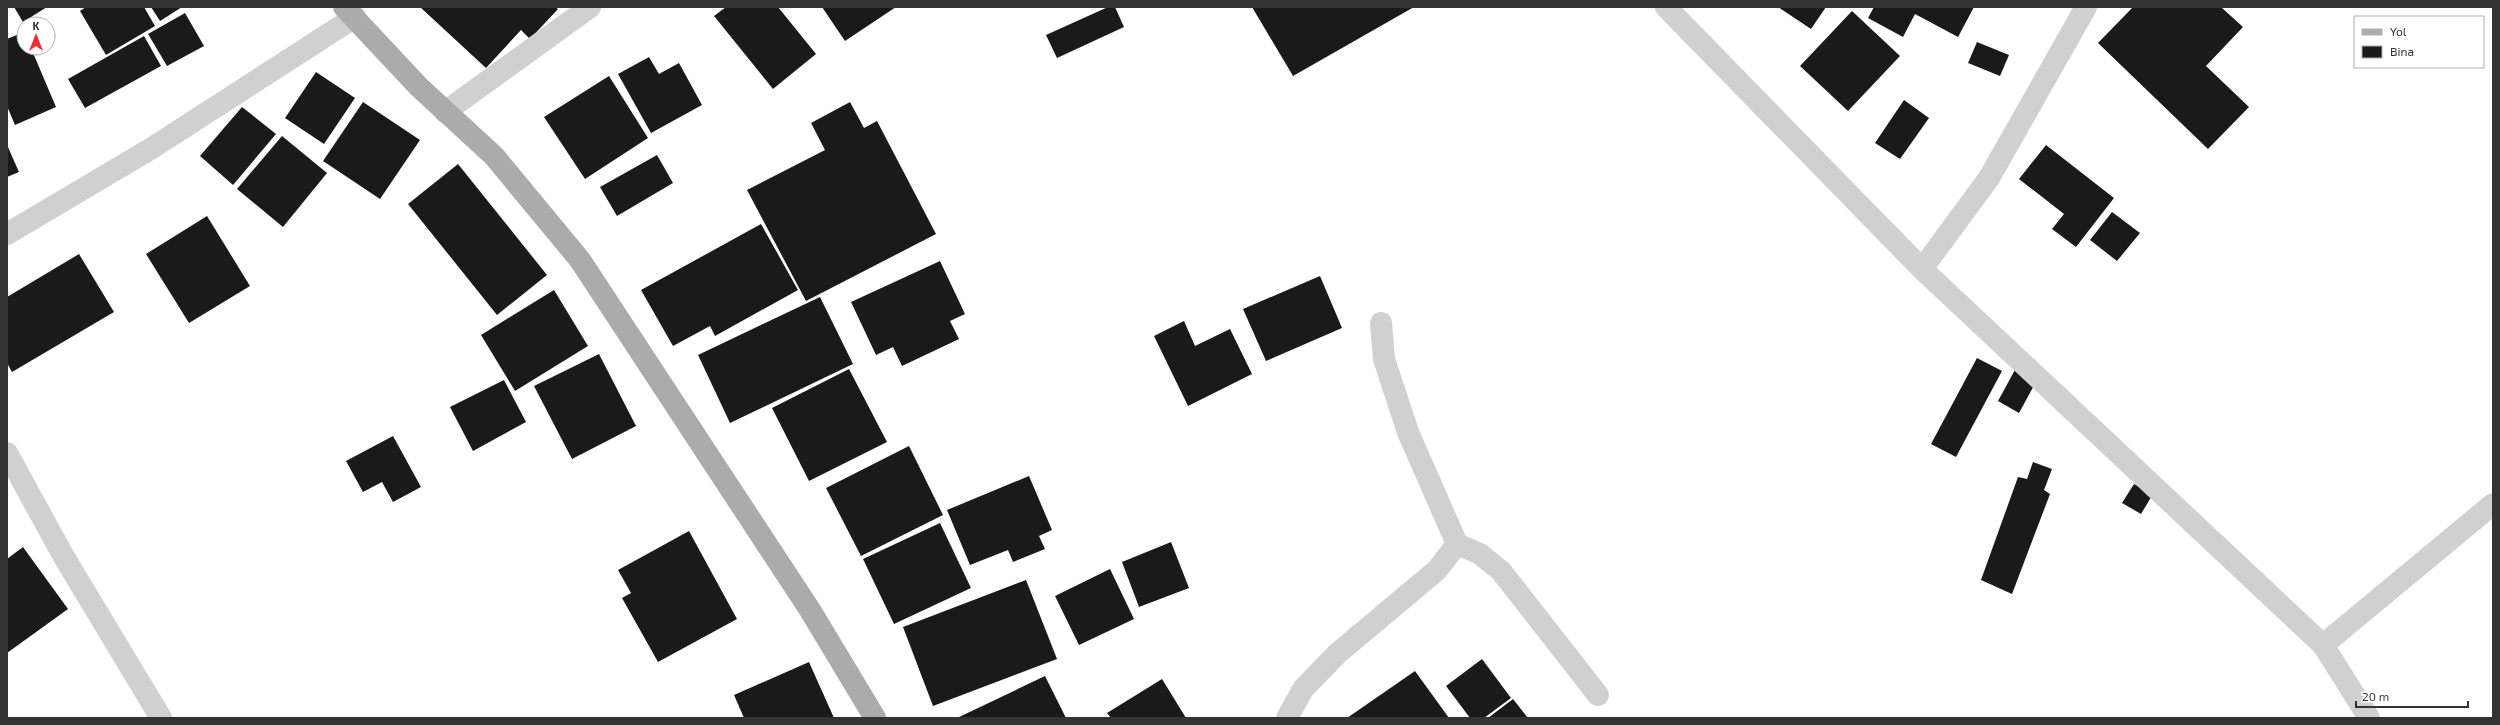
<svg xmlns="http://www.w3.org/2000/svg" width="2500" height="725" font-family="'Exo 2',sans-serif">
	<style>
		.building { fill: #1a1a1a }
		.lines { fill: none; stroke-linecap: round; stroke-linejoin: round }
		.minor { stroke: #d0d0d0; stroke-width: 22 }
		.major { stroke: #ababab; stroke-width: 22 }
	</style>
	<rect width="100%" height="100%" fill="#fff"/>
	<g class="building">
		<path d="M14,7H47L23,22Z"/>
		<path d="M86,7H144L155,26L106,55L80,11Z"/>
		<path d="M151,7H182L160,21Z"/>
		<path d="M420,7H555L558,9L530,39L521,30L486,68Z"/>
		<path d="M726,7H778L816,54L773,89L714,16Z"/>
		<path d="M822,7H896L845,41Z"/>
		<path d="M1108,7H1115L1124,27L1057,58L1046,35Z"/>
		<path d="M1252,7H1414L1293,76Z"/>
		<path d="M1778,7H1826L1811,29Z"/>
		<path d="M1874,7H1974L1958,37L1915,14L1903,37L1868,18Z"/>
		<path d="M2133,7H2221L2243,27L2206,66L2249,107L2208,149L2098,43Z"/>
		<path d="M1852,11L1900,56L1848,111L1800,66Z"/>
		<path d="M185,13L204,46L167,66L148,34Z"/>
		<path d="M24,32V48H31L56,107L15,125L7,106V39Z"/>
		<path d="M144,36L161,66L85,108L68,79Z"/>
		<path d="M1977,42L2009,55L2000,76L1968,63Z"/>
		<path d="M649,57L659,74L679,63L702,105L651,133L618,74Z"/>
		<path d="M316,72L355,98L324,144L285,118Z"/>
		<path d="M609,76L648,138L585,179L544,117Z"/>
		<path d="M1904,100L1929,118L1900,159L1875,143Z"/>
		<path d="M363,102L420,140L380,199L323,161Z"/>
		<path d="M850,102L864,128L877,121L936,234L806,301L747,190L825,150L811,123Z"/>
		<path d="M242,107L276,134L233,185L200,156Z"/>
		<path d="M282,136L327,173L283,227L237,189Z"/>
		<path d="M7,145L19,172L7,177Z"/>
		<path d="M2046,145L2114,198L2076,247L2052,229L2064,214L2019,179Z"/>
		<path d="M657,155L673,183L617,216L600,187Z"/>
		<path d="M458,164L547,275L497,315L408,204Z"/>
		<path d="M2112,212L2140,233L2117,261L2090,240Z"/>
		<path d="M207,216L250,286L189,323L146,254Z"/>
		<path d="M761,224L798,290L715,336L710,326L673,346L641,290Z"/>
		<path d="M79,254L114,312L12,372L7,363V297Z"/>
		<path d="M940,261L965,314L950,321L959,339L902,366L893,347L876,355L851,302Z"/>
		<path d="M1320,276L1342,328L1266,361L1243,309Z"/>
		<path d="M554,290L588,346L515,391L481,335Z"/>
		<path d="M820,297L853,364L730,423L698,355Z"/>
		<path d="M1184,321L1195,346L1230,329L1252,374L1188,406L1154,336Z"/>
		<path d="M599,354L636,426L572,459L534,386Z"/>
		<path d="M1977,358L2002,371L1956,457L1931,444Z"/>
		<path d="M2016,368L2037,380L2019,413L1998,401Z"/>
		<path d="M849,369L887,442L809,481L772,408Z"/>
		<path d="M504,380L526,422L473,451L450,407Z"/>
		<path d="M393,436L421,487L393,502L382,482L363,492L346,461Z"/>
		<path d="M909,446L943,515L861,556L826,488Z"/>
		<path d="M2033,462L2052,469L2044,490L2050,494L2012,594L1981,580L2018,477L2027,479Z"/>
		<path d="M1029,476L1052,530L1039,536L1045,549L1013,562L1008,550L970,565L947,510Z"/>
		<path d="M2134,484L2153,494L2141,514L2122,503Z"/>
		<path d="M940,523L971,588L894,624L863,559Z"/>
		<path d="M689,531L737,619L658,662L622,598L631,593L618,570Z"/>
		<path d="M1171,542L1189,588L1139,607L1122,562Z"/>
		<path d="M23,547L68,609L7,653V559Z"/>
		<path d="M1110,569L1134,619L1079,645L1055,596Z"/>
		<path d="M1026,580L1057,659L933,706L903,627Z"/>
		<path d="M1482,659L1511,698L1484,718H1470L1446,686Z"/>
		<path d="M809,662L834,718H744L734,695Z"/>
		<path d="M1415,671L1449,718H1347Z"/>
		<path d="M1045,676L1066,718H957Z"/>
		<path d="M1162,679L1186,718H1111L1107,713Z"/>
		<path d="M1513,699L1528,718H1488Z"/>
	</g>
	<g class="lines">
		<g class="minor">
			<path d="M1666,7L1922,269L2323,645L2369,718"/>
			<path d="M445,112L590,7"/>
			<path d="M7,234L152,148L355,17"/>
			<path d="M1922,269L1989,178L2086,7"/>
			<path d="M7,453L64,557L161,718"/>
			<path d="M1457,544L1480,554L1501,571L1598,695"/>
			<path d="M2323,645L2493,504"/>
			<path d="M1287,718L1303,689L1338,653L1437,570L1457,544L1408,432L1384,359L1381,323"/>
		</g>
		<path class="major" d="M344,7L419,87L494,156L580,260L810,610L875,718"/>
	</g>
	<rect width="2500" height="725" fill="none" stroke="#333333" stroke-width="16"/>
	<rect x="2354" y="16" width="130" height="52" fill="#ffffff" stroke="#adadad"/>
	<rect x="2362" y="29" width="20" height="6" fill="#ababab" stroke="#adadad"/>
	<text x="2390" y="36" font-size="12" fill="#333333">Yol</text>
	<rect x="2362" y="46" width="20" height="12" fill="#1a1a1a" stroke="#adadad"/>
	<text x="2390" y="56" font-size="12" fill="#333333">Bina</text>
	<g transform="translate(36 36)"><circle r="19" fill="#ffffff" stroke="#adadad"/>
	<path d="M0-3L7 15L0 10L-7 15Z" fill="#f32c2f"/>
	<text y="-6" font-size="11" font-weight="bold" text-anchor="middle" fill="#333333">K</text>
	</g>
	<path d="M2356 701v6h112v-6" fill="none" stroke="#333333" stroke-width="2"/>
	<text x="2362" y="701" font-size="12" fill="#333333" stroke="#ffffff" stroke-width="3" paint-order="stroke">20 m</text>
</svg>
